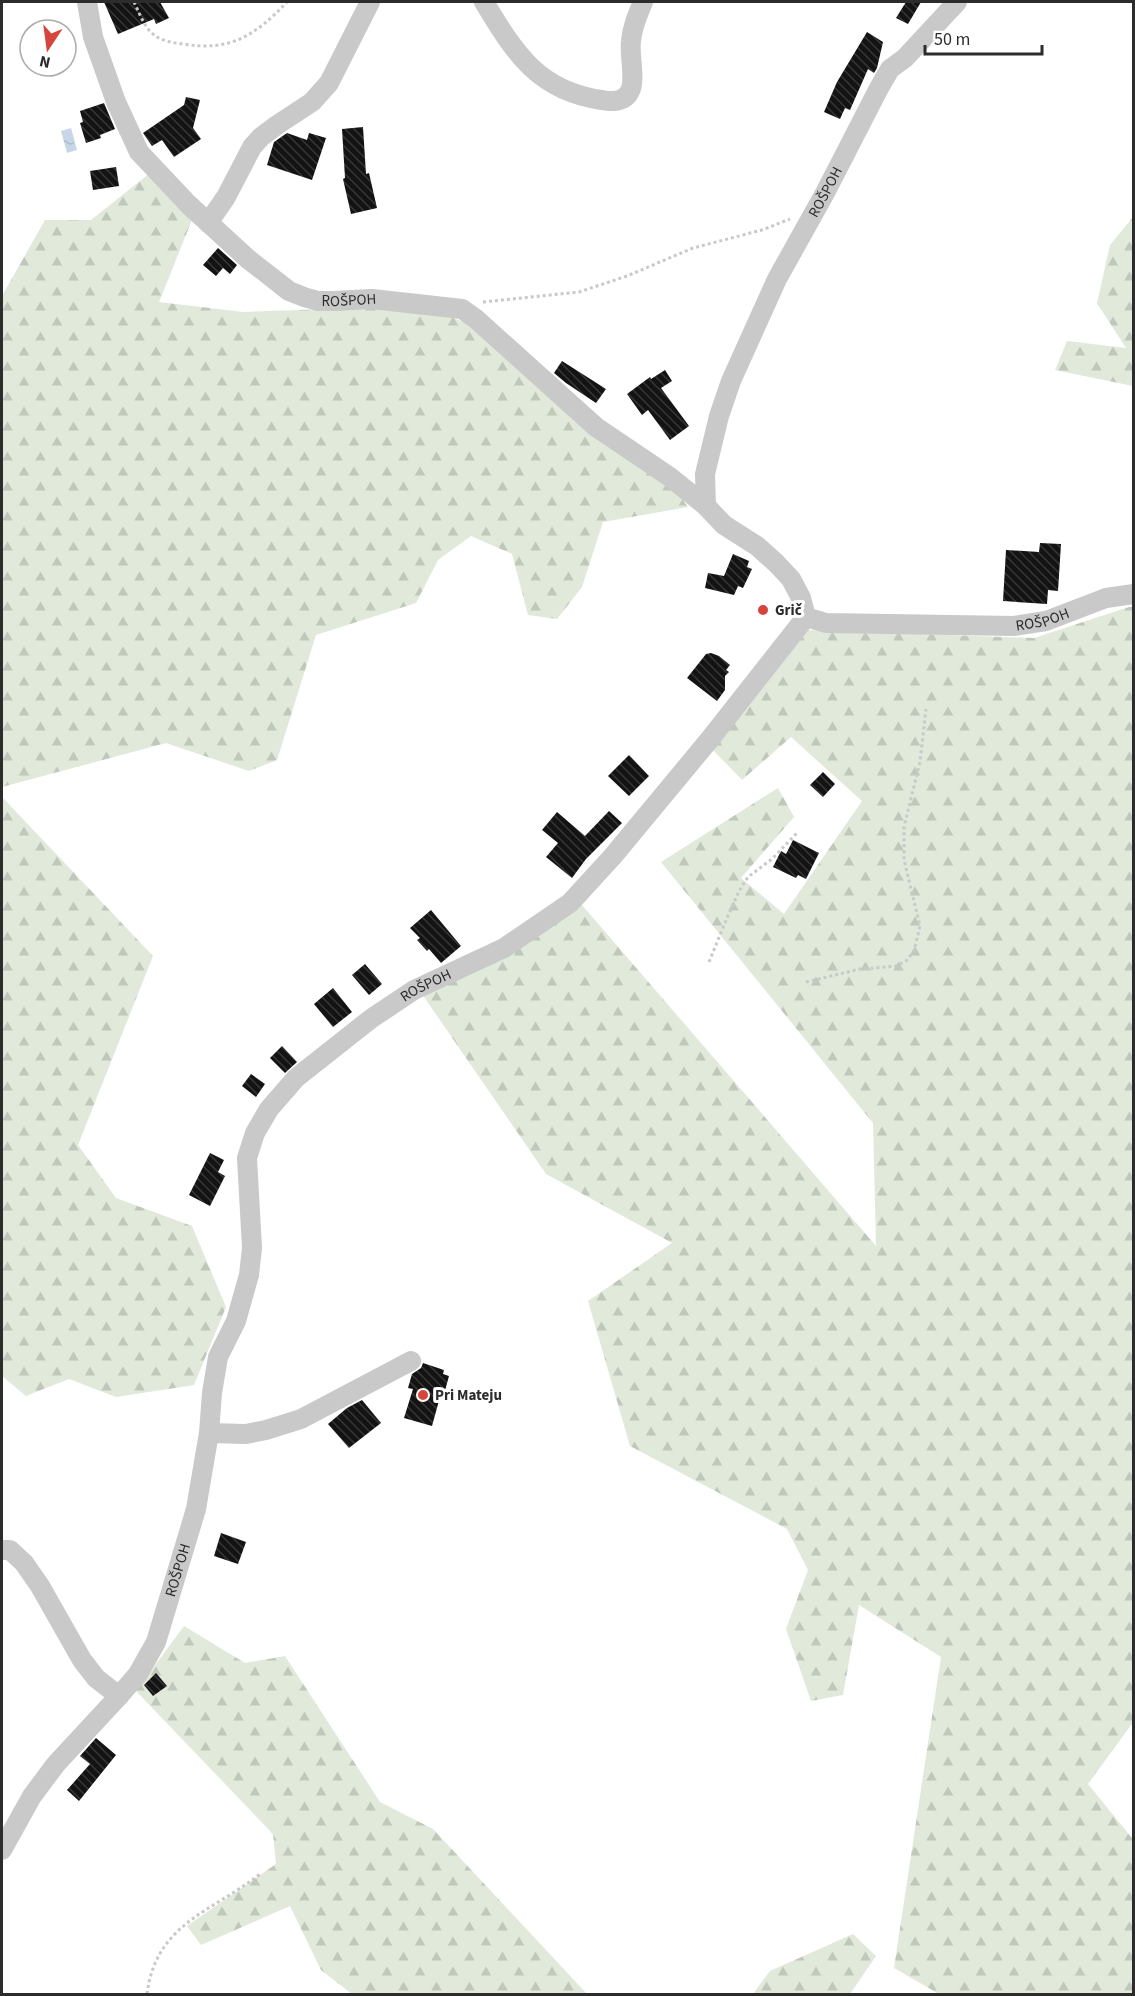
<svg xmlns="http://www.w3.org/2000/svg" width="1135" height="1996" font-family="'Source Sans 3',sans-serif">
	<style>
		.forest { fill: url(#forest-firs) }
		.water { fill: url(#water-ripples) }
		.building { fill: url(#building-back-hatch) }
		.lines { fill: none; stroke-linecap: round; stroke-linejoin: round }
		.path { stroke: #c9c9c9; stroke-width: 3; stroke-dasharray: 3 3; stroke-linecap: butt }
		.minor { stroke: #c9c9c9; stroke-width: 20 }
		.poi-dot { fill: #d6453b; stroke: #fff; stroke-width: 2 }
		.labels { text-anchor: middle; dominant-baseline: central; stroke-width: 6; stroke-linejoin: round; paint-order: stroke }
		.street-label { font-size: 15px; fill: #2c2c2c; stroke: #fff }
		.poi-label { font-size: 15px; font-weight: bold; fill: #2c2c2c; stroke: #fff; text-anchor: start }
	</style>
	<defs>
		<pattern id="forest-firs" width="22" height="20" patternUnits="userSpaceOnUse" patternTransform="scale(1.5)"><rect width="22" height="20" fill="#e0e9da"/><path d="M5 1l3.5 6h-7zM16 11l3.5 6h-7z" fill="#c0c8bb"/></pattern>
		<pattern id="water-ripples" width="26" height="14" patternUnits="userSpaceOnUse" patternTransform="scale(1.5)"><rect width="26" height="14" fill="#c8d7e7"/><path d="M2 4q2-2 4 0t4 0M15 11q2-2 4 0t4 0" fill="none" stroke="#acb9c6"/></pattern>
		<pattern id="building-back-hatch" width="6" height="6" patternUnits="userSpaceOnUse" patternTransform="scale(1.5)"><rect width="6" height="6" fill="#131313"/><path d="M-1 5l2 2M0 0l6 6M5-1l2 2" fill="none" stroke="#363636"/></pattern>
	</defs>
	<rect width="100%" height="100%" fill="#fff"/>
	<g class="forest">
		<path d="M150,173L194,215L159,302L243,312L329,309L373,303L436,311L478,328L671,484L688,507L603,522L582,587L557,619L528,615L512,554L471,536L438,560L416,603L316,635L277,760L249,771L166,743L2,787V296L45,220H91Z"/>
		<path d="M1133,217V386L1055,370L1067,341L1126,348L1097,303L1110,245Z"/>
		<path d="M1129,607H1133L1134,1721L1088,1784L1131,1837L1133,1838V1994H939L894,1968L941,1657L859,1605L843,1695L811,1701L786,1629L808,1570L787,1529L630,1446L588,1301L672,1243L546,1174L422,994L505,954L582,905L876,1246L873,1123L661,862L778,788L794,817L741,878L784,914L862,801L791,737L742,780L710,747L808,630L1034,638Z"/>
		<path d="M2,797L153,956L78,1145L116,1198L192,1226L226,1307L194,1385L116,1397L69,1379L26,1396L2,1376Z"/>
		<path d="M184,1626L245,1663L285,1656L380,1802L433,1829L587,1994H352L321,1970L290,1906L201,1945L187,1926L276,1864L273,1834L136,1691Z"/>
		<path d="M853,1934L876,1956L850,1994H753L770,1971Z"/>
	</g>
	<path class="water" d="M71,128L77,150L67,153L61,131Z"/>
	<g class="building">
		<path d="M104,2H160L169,18L156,24L154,19L118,34Z"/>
		<path d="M906,2H921L908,24L896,18Z"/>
		<path d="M867,32L883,42L877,68L874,73L868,69L850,110L845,108L840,119L824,112L837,82Z"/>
		<path d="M186,97L200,100L193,128L201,139L174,157L162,140L152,146L143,133L184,105Z"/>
		<path d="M104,103L115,129L100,135L101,138L86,143L80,123L83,122L80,111Z"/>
		<path d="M363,127L366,174L369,173L377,208L351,214L343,179L345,178L342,129Z"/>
		<path d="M287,133L307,140L309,133L326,138L312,180L267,165L274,142Z"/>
		<path d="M116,167L119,186L93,190L90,171Z"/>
		<path d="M218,248L237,265L230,274L223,268L216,276L203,265Z"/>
		<path d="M562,361L606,389L596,403L566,383L554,373Z"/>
		<path d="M665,370L672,381L661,388L689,426L670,440L648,410L642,415L627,394L650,377L651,379Z"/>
		<path d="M1040,543L1061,544L1058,591L1048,590L1047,604L1003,601L1006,550L1039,552Z"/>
		<path d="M733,554L749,561L747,567L752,569L743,588L738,586L734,595L705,588L708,573L724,576Z"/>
		<path d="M711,653L719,656L730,665L726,670L729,672L725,676V690L717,701L687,678L706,654Z"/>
		<path d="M629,755L649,776L629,796L608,776Z"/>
		<path d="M823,772L835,784L823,797L810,785Z"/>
		<path d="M609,811L622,823L586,859L572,878L546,857L558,843L542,830L557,812L585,836Z"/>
		<path d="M793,840L819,853L806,879L798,875L796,878L773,867L781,851L786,854Z"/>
		<path d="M431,910L461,946L441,963L429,949L427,951L417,940L420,938L410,928Z"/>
		<path d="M365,964L382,984L369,995L352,975Z"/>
		<path d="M333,988L352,1012L333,1027L314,1004Z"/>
		<path d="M282,1046L297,1062L285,1073L270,1058Z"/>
		<path d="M251,1074L265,1084L256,1097L242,1086Z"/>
		<path d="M210,1153L224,1160L218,1172L225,1176L210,1206L189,1195Z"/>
		<path d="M423,1363L444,1370L443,1374L449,1376L443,1398L440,1397L432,1426L404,1418L413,1389L408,1388L412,1374L421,1368Z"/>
		<path d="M362,1400L381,1423L349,1448L328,1424L347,1408Z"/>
		<path d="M221,1533L246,1542L238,1564L214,1556Z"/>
		<path d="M156,1673L167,1686L153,1696L144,1685Z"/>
		<path d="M96,1738L116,1755L79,1801L67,1790L90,1764L80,1756Z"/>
	</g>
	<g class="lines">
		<g class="path">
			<path d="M134,2C139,12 144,27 153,34C161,41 173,43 184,44C230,52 256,35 287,2"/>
			<path d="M483,302L579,292L627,276L693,248L762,230L790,219"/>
			<path d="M709,962L727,918L739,891L748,877L772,859L797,833"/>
			<path d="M806,982L860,969L896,966L906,961L914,951L920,926L904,860V827L920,762L926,709"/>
			<path d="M147,1994C156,1923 212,1912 260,1874"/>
		</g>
		<g class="minor">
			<path id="s1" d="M87,2L93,37L116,102L139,152L189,205L248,259L289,291L304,297L318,301H334L372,299L462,309L476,319L596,427L670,477L706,506L724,525L757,546L776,563L791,579L801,598L806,617"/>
			<path d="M484,2C515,53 538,91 602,100C612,102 625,102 630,91C636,80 629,55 631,41C632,27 638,14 643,2"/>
			<path d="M208,223L226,197L252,147L261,137L277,125L312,102L329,83L370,2"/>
			<path id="s2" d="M706,506L705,474L719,416L731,381L777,279L825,193L879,88L890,69L905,58L957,2"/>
			<path id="s3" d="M806,617L826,623L1014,626L1046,621L1106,598L1134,594"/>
			<path d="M209,1433L246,1434L266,1430L301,1419L411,1361"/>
			<path id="s4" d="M2,1550H10L24,1563L40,1586L82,1660L96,1678L119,1696L138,1674L156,1642L196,1509L209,1433L212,1393L218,1357L236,1321L249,1275L252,1248L247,1158L255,1133L269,1109L296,1078L372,1018L414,990L504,948L570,903L613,856L710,739L806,617"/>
			<path d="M2,1850L32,1796L56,1764L119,1696"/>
		</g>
	</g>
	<g class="poi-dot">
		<circle cx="763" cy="610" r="6"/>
		<circle cx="423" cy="1395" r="6"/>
	</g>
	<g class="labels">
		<g class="street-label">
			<text stroke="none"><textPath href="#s2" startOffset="340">ROŠPOH</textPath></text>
			<text stroke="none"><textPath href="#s1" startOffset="426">ROŠPOH</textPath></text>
			<text stroke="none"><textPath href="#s3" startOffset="238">ROŠPOH</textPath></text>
			<text stroke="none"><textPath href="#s4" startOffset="1011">ROŠPOH</textPath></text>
			<text stroke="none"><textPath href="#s4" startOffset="333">ROŠPOH</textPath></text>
		</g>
		<g class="poi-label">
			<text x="775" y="610">Grič</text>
			<text x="435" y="1395">Pri Mateju</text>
		</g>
	</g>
	<rect width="1135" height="1996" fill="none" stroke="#2c2c2c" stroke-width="6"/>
	<g transform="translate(48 48) rotate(193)"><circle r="28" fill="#ffffff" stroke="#ababab" stroke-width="1.5"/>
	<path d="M0-4.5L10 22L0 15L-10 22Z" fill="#d6453b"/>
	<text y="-9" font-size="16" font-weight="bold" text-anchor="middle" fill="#2c2c2c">N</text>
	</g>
	<path d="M925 45v9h117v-9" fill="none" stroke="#2c2c2c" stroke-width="3"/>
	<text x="934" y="45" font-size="18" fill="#2c2c2c" stroke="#ffffff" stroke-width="4.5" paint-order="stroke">50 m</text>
</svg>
